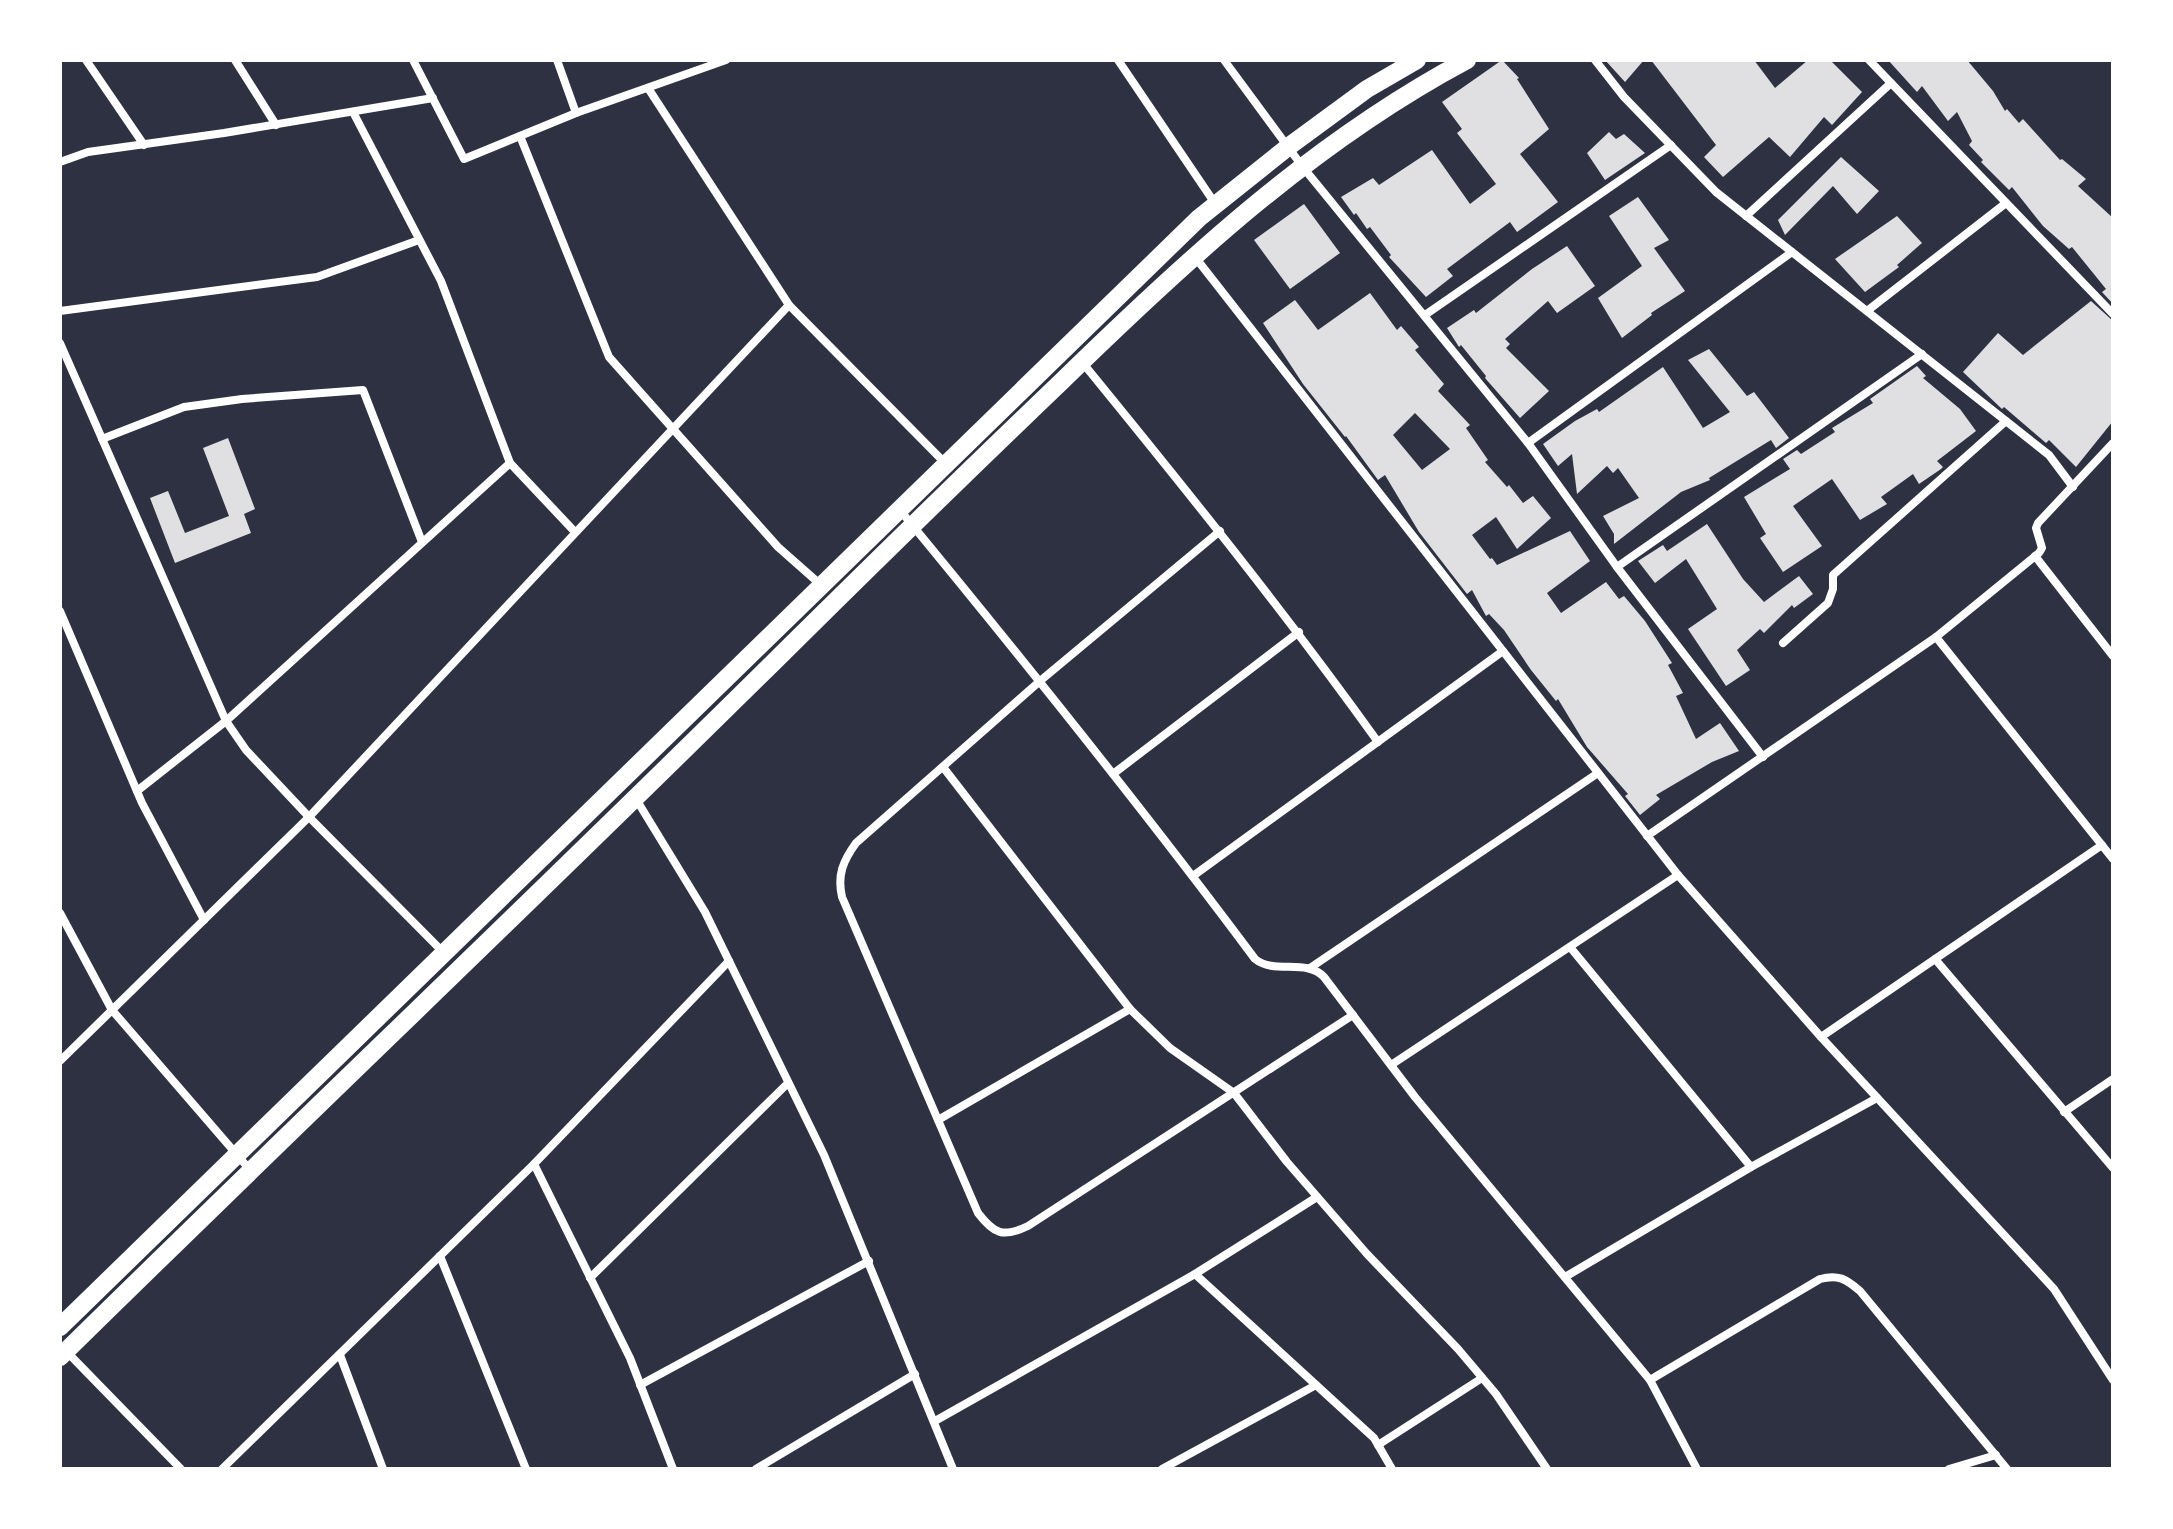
<svg xmlns="http://www.w3.org/2000/svg" width="2173" height="1529" font-family="Inter,sans-serif">
	<style>
		.building { fill: #e0e0e3; fill-rule: evenodd }
		.lines { fill: none; stroke-linecap: round; stroke-linejoin: round }
		.minor { stroke: #fff; stroke-width: 8 }
		.trunk { stroke: #fff; stroke-width: 18 }
	</style>
	<rect width="100%" height="100%" fill="#2d3142"/>
	<g class="building">
		<path d="M1502,60L1519,78L1517,79L1549,129L1520,154L1558,202L1517,232L1510,222L1447,269L1453,276L1426,297L1389,257L1391,255L1370,227L1367,229L1356,213L1354,215L1341,197L1373,178L1379,185L1432,150L1470,204L1496,184L1457,133L1462,129L1442,102Z"/>
		<path d="M1605,60H1644L1625,82Z"/>
		<path d="M1651,60H1754L1775,88L1808,60H1830L1862,92L1832,125L1824,117L1790,157L1769,137L1723,177L1704,157L1716,145Z"/>
		<path d="M1888,60H1967L1993,91L2005,111L2007,109L2019,123L2023,119L2060,160L2062,159L2086,179L2078,186L2113,218V304L2102,292L2106,289L2072,247L2069,249L2043,226L2012,187L2009,190L1981,162L1983,160L1969,145L1972,141L1957,112L1948,121L1922,86L1917,92Z"/>
		<path d="M1609,132L1616,139L1624,134L1645,153L1605,180L1587,153Z"/>
		<path d="M1841,157L1879,191L1857,214L1833,186L1785,235L1778,220Z"/>
		<path d="M1638,197L1669,240L1654,248L1685,291L1651,313L1652,315L1622,338L1598,298L1642,266L1609,216Z"/>
		<path d="M1304,204L1340,253L1290,289L1254,240Z"/>
		<path d="M1897,216L1922,243L1897,265L1899,267L1865,292L1835,259Z"/>
		<path d="M1567,246L1595,286L1557,313L1548,301L1505,339L1510,344L1506,348L1549,391L1520,418L1485,378L1486,376L1461,345L1459,347L1447,328L1474,310L1476,313L1532,269Z"/>
		<path d="M1370,293L1397,330L1401,326L1419,347L1415,350L1444,384L1438,391L1470,425L1466,428L1488,460L1485,462L1507,487L1509,485L1523,503L1533,496L1551,518L1517,549L1496,517L1472,535L1490,559L1492,558L1497,565L1570,531L1590,561L1547,593L1561,613L1606,582L1619,599L1624,596L1645,621L1672,663L1668,665L1683,693L1676,696L1696,739L1720,723L1739,751L1712,762L1656,795L1660,799L1640,815L1625,796L1628,794L1587,747L1558,699L1556,701L1531,670L1504,630L1489,614L1486,616L1472,590L1467,594L1419,532L1385,475L1378,480L1346,436L1345,437L1303,384L1263,323L1295,300L1318,330ZM1415,413L1450,449L1422,470L1393,435Z"/>
		<path d="M2091,301L2113,321V421L2076,467L2049,440L2046,443L2004,407L2002,409L1963,372L1998,333L2023,355Z"/>
		<path d="M1709,349L1747,396L1754,392L1789,438L1776,448L1771,440L1709,478L1710,480L1681,492L1614,544V534L1603,516L1639,498L1618,468L1613,473L1607,466L1577,494L1572,454L1558,466L1543,444L1575,421L1597,409L1599,412L1663,367L1703,428L1730,412L1688,360Z"/>
		<path d="M1917,366L1926,376L1923,378L1960,409L1976,431L1937,461L1943,467L1941,469L1919,484L1913,474L1881,497L1887,504L1860,520L1832,479L1793,506L1822,546L1783,572L1760,538L1766,534L1744,497L1790,469L1783,459L1797,450L1801,454L1835,432L1832,428L1873,403L1870,399Z"/>
		<path d="M228,438L255,509L244,514L251,533L175,563L150,498L168,491L185,533L229,516L203,448Z"/>
		<path d="M1707,524L1743,579L1764,602L1799,576L1813,594L1794,608L1792,605L1764,633L1760,629L1737,650L1750,670L1726,686L1688,629L1717,609L1686,559L1655,583L1638,561L1663,545L1667,551Z"/>
	</g>
	<g class="lines">
		<g class="minor">
			<path d="M86,60L144,145"/>
			<path d="M235,60L276,125"/>
			<path d="M413,60L464,159L576,113L726,60"/>
			<path d="M557,60L576,113"/>
			<path d="M1118,60L1216,205"/>
			<path d="M1224,60L1302,166L1528,443L1617,567L1763,757"/>
			<path d="M1595,60L1624,97L1716,192L2049,455L2073,487"/>
			<path d="M1869,60L2113,314"/>
			<path d="M648,88L789,305L945,463"/>
			<path d="M353,112L441,281L510,463L575,532"/>
			<path d="M520,136L609,357L778,547L821,585"/>
			<path d="M60,162L88,152L224,133L433,98"/>
			<path d="M1746,216L1891,83"/>
			<path d="M1195,257L1678,875L1821,1037L2054,1289L2113,1380"/>
			<path d="M60,311L317,277L419,240"/>
			<path d="M1867,311L2006,203"/>
			<path d="M1425,315L1671,145"/>
			<path d="M60,343L226,721L246,750L309,817L443,952"/>
			<path d="M1082,362C1184,487 1284,611 1378,742"/>
			<path d="M102,439L184,407L242,399L363,390L422,542"/>
			<path d="M1528,443L1792,252"/>
			<path d="M899,509C1021,657 1141,806 1255,959C1275,975 1306,958 1324,977L1415,1097L1650,1380L1697,1469"/>
			<path d="M1220,531L1040,681L856,843C843,861 837,875 842,897L978,1213C994,1234 1003,1238 1028,1226L1353,1015"/>
			<path d="M2035,556L2113,656"/>
			<path d="M1617,567L1922,354"/>
			<path d="M60,611L142,803L204,920"/>
			<path d="M1936,637L2113,859"/>
			<path d="M1783,643L1828,603L1833,589V575L2006,421"/>
			<path d="M943,767L1130,1009L1170,1048L1234,1093L1287,1162L1367,1254L1458,1349L1496,1394L1547,1469"/>
			<path d="M1113,774L1299,632"/>
			<path d="M137,791L226,721L510,463"/>
			<path d="M636,799L705,912L824,1155L953,1469"/>
			<path d="M1647,836L1936,637L2039,553L2042,548L2036,528L2038,523L2113,443"/>
			<path d="M1193,876L1503,651"/>
			<path d="M60,913L112,1010L251,1171"/>
			<path d="M1570,947L1751,1167"/>
			<path d="M1935,959L2113,1168"/>
			<path d="M1310,968L1598,773"/>
			<path d="M1821,1037L2102,845"/>
			<path d="M60,1061L309,817L789,305"/>
			<path d="M1391,1065L1678,875"/>
			<path d="M2064,1112L2113,1079"/>
			<path d="M938,1120L1130,1009"/>
			<path d="M440,1256L526,1469"/>
			<path d="M1195,1274L1317,1197"/>
			<path d="M1565,1277L1751,1167L1877,1098"/>
			<path d="M590,1278L788,1083"/>
			<path d="M67,1352L181,1469"/>
			<path d="M340,1355L383,1469"/>
			<path d="M1650,1380L1820,1279C1838,1274 1846,1279 1860,1291L2007,1469"/>
			<path d="M640,1385L869,1261"/>
			<path d="M935,1421L1195,1274L1374,1438L1392,1469"/>
			<path d="M1378,1445L1482,1378"/>
			<path d="M222,1469L534,1164"/>
			<path d="M673,1469L630,1358L534,1164L729,961"/>
			<path d="M756,1469L915,1374"/>
			<path d="M1162,1469L1316,1385"/>
			<path d="M1949,1469L1996,1455"/>
		</g>
		<g class="trunk">
			<path d="M60,1327L1199,218L1288,147L1367,89L1417,60"/>
			<path d="M60,1357C303,1118 550,884 792,644C881,556 970,469 1061,382C1185,261 1313,142 1467,60"/>
		</g>
	</g>
	<rect width="2173" height="1529" fill="none" stroke="#ffffff" stroke-width="124"/>
</svg>
